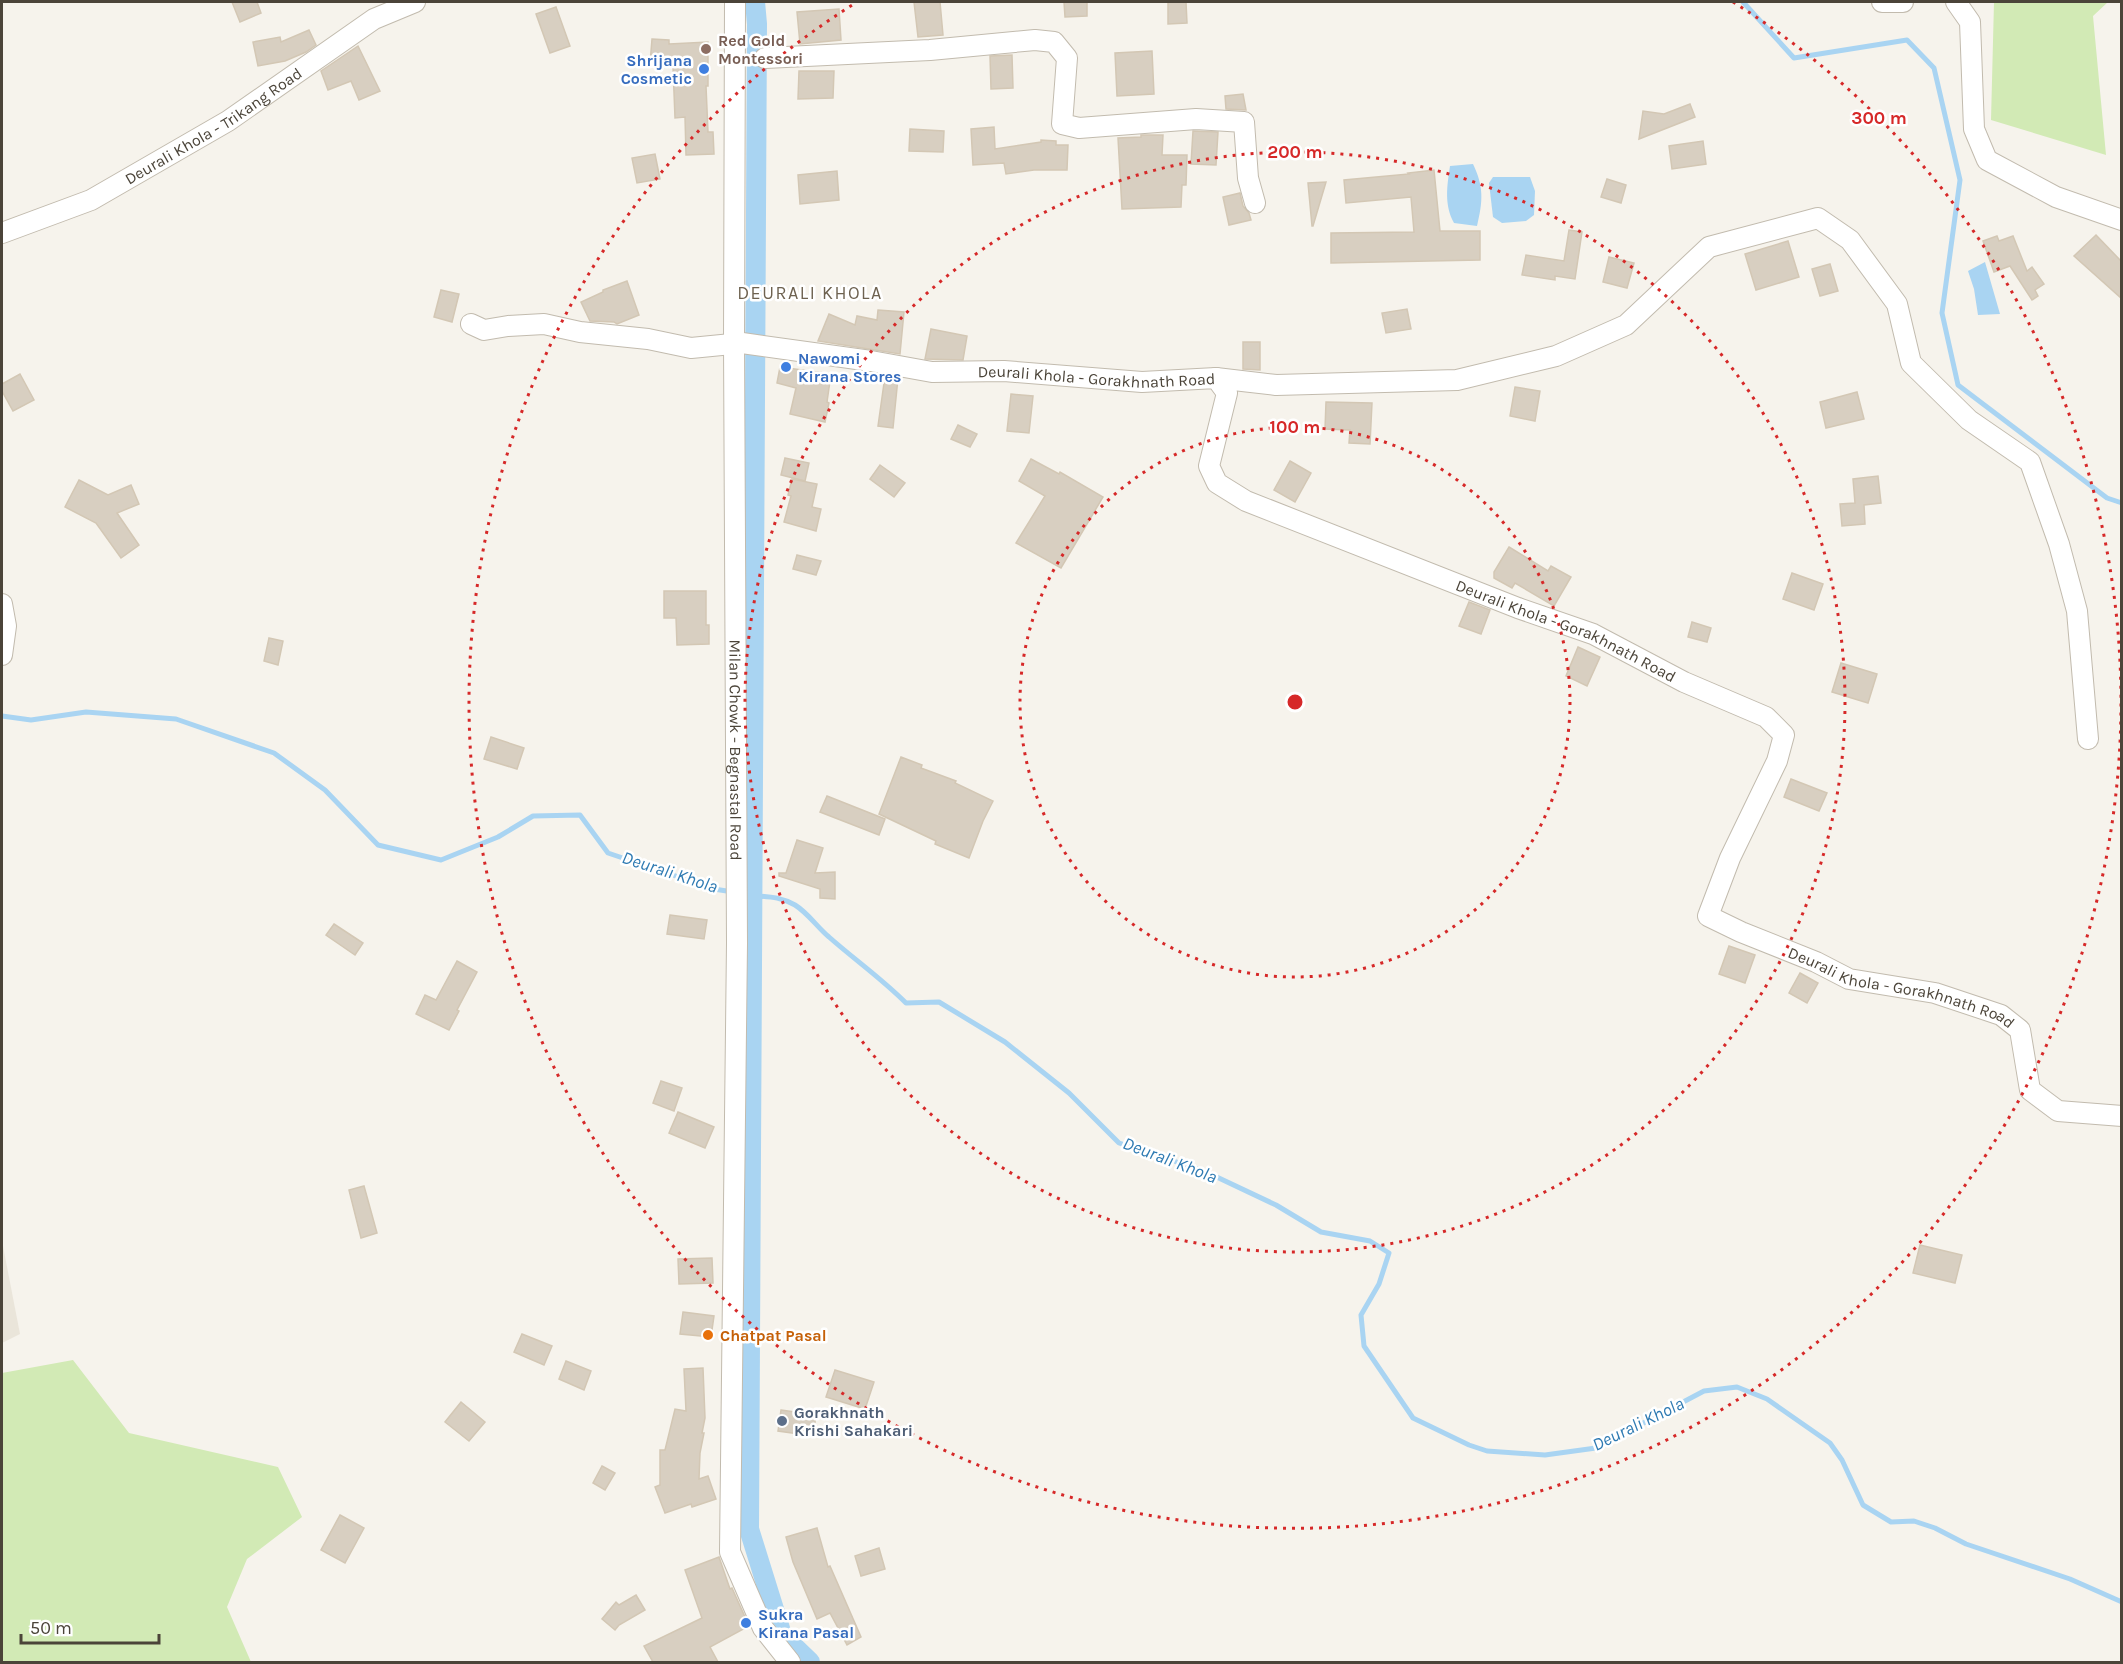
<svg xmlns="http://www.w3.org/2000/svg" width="2123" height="1664" font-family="Karla,sans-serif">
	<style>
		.residential { fill: #eae5da }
		.green { fill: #d2eab5 }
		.water { fill: #a9d4f2 }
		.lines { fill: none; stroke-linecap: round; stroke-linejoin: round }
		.stream { stroke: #a9d4f2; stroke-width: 5 }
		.canal { stroke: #a9d4f2; stroke-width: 20 }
		.building { fill: #d8cfc1; stroke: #d3c7b4; stroke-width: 1.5 }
		.street-casing { stroke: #c2bbae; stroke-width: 22 }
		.street { stroke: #fff; stroke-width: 20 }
		.ring { fill: none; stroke: #d62828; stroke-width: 3; stroke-dasharray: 3 6 }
		.education-dot { fill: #8d6e63; stroke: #fff; stroke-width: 2 }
		.shop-dot { fill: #3f7fe0; stroke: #fff; stroke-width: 2 }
		.food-dot { fill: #e8710a; stroke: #fff; stroke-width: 2 }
		.service-dot { fill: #5c6f8a; stroke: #fff; stroke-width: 2 }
		.labels { text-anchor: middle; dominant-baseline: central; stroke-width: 5; stroke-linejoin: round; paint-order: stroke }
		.education-label { font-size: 16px; font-weight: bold; fill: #785e54; stroke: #fff; text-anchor: start }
		.shop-label { font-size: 16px; font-weight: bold; fill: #366cbe; stroke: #fff; text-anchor: start }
		.street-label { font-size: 16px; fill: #4b4439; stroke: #fff }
		.food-label { font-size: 16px; font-weight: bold; fill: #c56008; stroke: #fff; text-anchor: start }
		.service-label { font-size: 16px; font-weight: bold; fill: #4e5e75; stroke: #fff; text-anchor: start }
		.neighbourhood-label { font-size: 18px; letter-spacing: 1.5px; fill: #6e6250; stroke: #fff }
		.water-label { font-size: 18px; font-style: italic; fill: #2e7ab2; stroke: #fff }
		.centre { fill: #d62828; stroke: #fff; stroke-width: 3 }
		.ring-label { font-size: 18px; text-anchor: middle; font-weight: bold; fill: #d62828; stroke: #fff; stroke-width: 5; stroke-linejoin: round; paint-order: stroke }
	</style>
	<rect width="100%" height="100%" fill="#f6f3ec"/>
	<path class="residential" d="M2,1241L20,1334L2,1343Z"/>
	<g class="green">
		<path d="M1994,2H2108L2093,16L2106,155L1991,120Z"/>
		<path d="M73,1360L129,1433L278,1467L302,1517L247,1559L227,1607L251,1662H2V1373Z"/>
	</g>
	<g class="water">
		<path d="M1473,164C1484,187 1483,201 1477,226L1454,223C1444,205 1447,186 1450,166Z"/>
		<path d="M1493,177H1530L1535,191L1534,215L1526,221L1502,223L1493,217L1489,183Z"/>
		<path d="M1985,262L2000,314L1978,315L1974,289L1968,271Z"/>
	</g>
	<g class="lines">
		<g class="stream">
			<path d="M1743,2L1794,58L1907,40L1934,68L1960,180L1942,313L1958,385L2107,498L2122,503"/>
			<path d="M2,716L31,720L86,712L176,719L274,753L325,790L378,845L441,860L498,837L533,816L580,815L608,853L714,889L733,892"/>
			<path d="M742,894C763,898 775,894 795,905C808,913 818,928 829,937C855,960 881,978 906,1003L939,1002L1005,1042L1069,1093L1119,1143L1204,1171L1276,1205L1321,1232L1370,1241L1389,1253L1379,1284L1361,1315L1364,1346L1413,1418L1469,1445L1487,1451L1545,1455L1596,1448L1704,1391L1737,1387L1767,1399L1830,1443L1842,1460L1863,1505L1891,1522L1914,1521L1935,1528L1966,1544L2070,1579L2122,1602"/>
		</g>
		<path class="canal" d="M755,2L757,24L749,1529L782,1635L810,1662"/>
	</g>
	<g class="building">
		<path d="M232,2H257L261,13L240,22Z"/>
		<path d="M914,2H940L943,35L918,37Z"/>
		<path d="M1064,2H1087V16L1065,17Z"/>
		<path d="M1168,2H1186L1187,23L1168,24Z"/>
		<path d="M556,7L570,46L550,53L536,14Z"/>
		<path d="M839,9L841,40L800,44L797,12Z"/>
		<path d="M309,30L316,45L306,52L285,61L258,66L253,42L280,37L281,42Z"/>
		<path d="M652,39L669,40V44L708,42V86H706L708,132H713L714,154L686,155L685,117L675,118L673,67L650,64Z"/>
		<path d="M358,46L380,91L359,100L351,81L328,90L321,71Z"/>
		<path d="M1152,51L1154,94L1117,96L1115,53Z"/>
		<path d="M1012,55L1013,88L991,89L990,56Z"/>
		<path d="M799,71H834L833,98L798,99Z"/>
		<path d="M1243,94L1246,110L1226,109L1225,96Z"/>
		<path d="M1690,104L1695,117L1639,139L1643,111L1664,114Z"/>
		<path d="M994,127L995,149L1041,142V140L1056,141V145H1068L1067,170H1034L1006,174L1004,163L973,165L971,129Z"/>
		<path d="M910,129L944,131L943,152L909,151Z"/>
		<path d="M1193,131L1218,132L1216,165L1191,164Z"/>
		<path d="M1141,135H1163L1162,155H1187L1186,185H1182L1181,207L1122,209L1118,138L1141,137Z"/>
		<path d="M1703,141L1706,164L1672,169L1669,146Z"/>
		<path d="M655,154L660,179L637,183L632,158Z"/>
		<path d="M1434,170L1440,231H1480V260L1331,263V233L1414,232L1411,197L1346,203L1344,180L1409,174L1408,173Z"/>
		<path d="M837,171L839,200L800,204L798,175Z"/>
		<path d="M1607,179L1626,185L1621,203L1601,197Z"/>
		<path d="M1326,182L1313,226H1312L1308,183Z"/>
		<path d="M1240,193L1243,206L1249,213L1251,220L1229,225L1223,197Z"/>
		<path d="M1569,230L1582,232L1575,279L1555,276V280L1522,275L1526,255L1564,261Z"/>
		<path d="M2096,235L2121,261V298L2074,256Z"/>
		<path d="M1997,236L1999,241L2013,236L2027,271L2032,267L2044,284L2035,290L2038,296L2032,300L2010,266L1994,272L1983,241Z"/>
		<path d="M1788,241L1799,277L1756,290L1745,254Z"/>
		<path d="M1609,257L1634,263L1627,288L1603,282Z"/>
		<path d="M1830,264L1838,291L1820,296L1812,269Z"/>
		<path d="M627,281L639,315L617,324L614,322L590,321L581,302L603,292V290Z"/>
		<path d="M441,290L459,294L452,322L434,317Z"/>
		<path d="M1407,309L1411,329L1386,333L1382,313Z"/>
		<path d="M878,310L904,312L900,354L818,341L829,314L855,325L857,316L877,320Z"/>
		<path d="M931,329L967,336L963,360L925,359Z"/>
		<path d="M1243,342H1260V370L1243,369Z"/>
		<path d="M780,367L831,374L827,402L829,403L825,422L790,414L796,388L777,383Z"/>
		<path d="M20,374L34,400L13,411L2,391V384Z"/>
		<path d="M885,376L898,378L893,428L878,426Z"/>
		<path d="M1515,387L1540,391L1535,421L1510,416Z"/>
		<path d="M1857,392L1864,419L1826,428L1820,402Z"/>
		<path d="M1011,394L1033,396L1029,433L1007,431Z"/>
		<path d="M1326,402L1372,403L1370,444L1349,443L1350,430L1325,429Z"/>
		<path d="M958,425L977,434L970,447L951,439Z"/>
		<path d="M785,458L809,463L805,481L781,475Z"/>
		<path d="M1031,459L1059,474L1060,472L1103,497L1061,568L1016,543L1045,496L1019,481Z"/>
		<path d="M1290,461L1311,473L1295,502L1274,490Z"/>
		<path d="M880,465L905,483L894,497L870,479Z"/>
		<path d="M1878,476L1881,503L1864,505L1865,524L1842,526L1840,504L1855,503L1853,479Z"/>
		<path d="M792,479L817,484L812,507L821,509L816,531L784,522L791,496L788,495Z"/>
		<path d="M79,480L108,495L131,485L139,504L117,513L139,545L121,558L96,523L65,507Z"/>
		<path d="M1509,547L1548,571L1551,566L1571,577L1554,606L1515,583L1512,588L1494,578V572Z"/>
		<path d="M797,555L821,561L816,575L793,569Z"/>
		<path d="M1792,573L1823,584L1814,610L1783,599Z"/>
		<path d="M664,591H706V625H709V644L677,645L676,618H664Z"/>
		<path d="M1469,602L1490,610L1481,634L1459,626Z"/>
		<path d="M1692,622L1711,628L1707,642L1688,637Z"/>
		<path d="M269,638L283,641L278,665L264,661Z"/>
		<path d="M1578,647L1600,657L1587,686L1566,676Z"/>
		<path d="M1841,663L1877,674L1868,703L1832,692Z"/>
		<path d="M491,737L524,748L517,769L484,759Z"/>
		<path d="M901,757L922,765L921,768L956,781L955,783L993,801L983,821L969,858L935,844L936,841L879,814Z"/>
		<path d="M1791,779L1827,793L1819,811L1784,797Z"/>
		<path d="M827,796L885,819L879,835L820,812Z"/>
		<path d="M797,840L823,848L815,873L835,872V899L820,898V889L779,876V873H786Z"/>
		<path d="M670,915L707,920L704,939L667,934Z"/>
		<path d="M334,924L363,943L355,955L326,935Z"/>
		<path d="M1729,946L1755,955L1745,983L1719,974Z"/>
		<path d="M457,961L477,972L457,1010L459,1011L449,1030L416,1014L425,995L436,1000Z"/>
		<path d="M1800,973L1818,983L1807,1003L1789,993Z"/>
		<path d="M661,1081L682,1088L674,1111L653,1103Z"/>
		<path d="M678,1112L714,1127L705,1148L669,1133Z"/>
		<path d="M364,1186L377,1233L361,1238L349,1190Z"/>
		<path d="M1920,1245L1962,1255L1955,1283L1913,1273Z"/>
		<path d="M712,1258L713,1283L679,1284L678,1259Z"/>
		<path d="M683,1312L714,1316L711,1337L680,1334Z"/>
		<path d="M522,1334L552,1346L544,1365L514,1352Z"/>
		<path d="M566,1361L591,1371L584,1390L559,1379Z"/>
		<path d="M703,1368L705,1418L702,1433H704L700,1453L699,1479L708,1476L716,1499L692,1507L691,1504L665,1513L655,1487L660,1485V1450H665L675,1409L686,1411L684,1369Z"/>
		<path d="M835,1370L874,1382L865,1409L826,1397Z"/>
		<path d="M461,1402L485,1422L469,1441L445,1422Z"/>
		<path d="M781,1410L816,1415L813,1436L778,1431Z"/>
		<path d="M602,1466L615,1473L605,1490L593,1483Z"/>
		<path d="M340,1515L364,1528L345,1563L321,1550Z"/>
		<path d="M817,1528L828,1567L830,1566L861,1637L847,1645L830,1613L817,1619L793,1562L786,1537Z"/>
		<path d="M879,1548L885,1569L861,1576L855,1556Z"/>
		<path d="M719,1557L730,1589L732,1588L749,1626L710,1647L718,1662H653L644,1646L702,1618L685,1570Z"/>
		<path d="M636,1595L645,1610L619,1625L615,1630L602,1619L616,1602L619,1605Z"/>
	</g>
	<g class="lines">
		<defs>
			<g id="street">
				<path id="s1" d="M735,2L734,343L737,943L730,1552L763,1628L790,1662"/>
				<path d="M1882,2H1903"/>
				<path d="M1956,2L1970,22L1974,129L1987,160L2056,197L2122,220"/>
				<path d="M765,58L930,50L1035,40L1054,42L1067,58L1062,124L1079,128L1196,119L1244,122L1248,178L1255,203"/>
				<path id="s2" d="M2,233L91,200L228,121L374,19L415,2"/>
				<path id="s3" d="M471,324L484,330L508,326L544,324L580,332L648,339L691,348L742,343L871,361L932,372L1004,371L1142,382L1216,378L1227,393L1209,466L1217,483L1246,501L1518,608L1593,634L1684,682L1766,717L1784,735L1777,761L1730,858L1708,916L1741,932L1816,962L1849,979L1935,993L2001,1015L2020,1030L2030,1090L2058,1111L2122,1116"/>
				<path d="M1216,378L1276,385L1457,380L1556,356L1626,325L1709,247L1818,218L1850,240L1897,304L1911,363L1969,420L2030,462L2059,544L2077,611L2088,739"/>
				<path d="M2,604L6,626L2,655"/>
			</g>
		</defs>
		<use href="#street" class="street-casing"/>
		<use href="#street" class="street"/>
	</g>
	<g class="ring">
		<circle cx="1295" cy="702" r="275"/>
		<circle cx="1295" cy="702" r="550"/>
		<path d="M1733 2A826 826 0 1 1 857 2"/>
	</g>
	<circle class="education-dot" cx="706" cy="49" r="6"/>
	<g class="shop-dot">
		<circle cx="704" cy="69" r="6"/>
		<circle cx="786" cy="367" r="6"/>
		<circle cx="746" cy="1623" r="6"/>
	</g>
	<circle class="food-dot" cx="708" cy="1335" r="6"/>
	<circle class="service-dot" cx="782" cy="1421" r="6"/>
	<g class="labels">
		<g class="education-label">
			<text x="718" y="40">Red Gold<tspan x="718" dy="18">Montessori</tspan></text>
		</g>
		<g class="shop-label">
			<text x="692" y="60" text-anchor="end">Shrijana<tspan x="692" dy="18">Cosmetic</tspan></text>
			<text x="798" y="358">Nawomi<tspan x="798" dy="18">Kirana Stores</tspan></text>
			<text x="758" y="1614">Sukra<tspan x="758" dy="18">Kirana Pasal</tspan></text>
		</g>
		<g class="street-label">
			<text stroke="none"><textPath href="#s2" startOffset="238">Deurali Khola - Trikang Road</textPath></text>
			<text stroke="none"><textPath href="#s3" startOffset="632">Deurali Khola - Gorakhnath Road</textPath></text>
			<text stroke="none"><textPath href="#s3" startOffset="1244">Deurali Khola - Gorakhnath Road</textPath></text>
			<text stroke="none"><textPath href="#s1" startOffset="748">Milan Chowk - Begnastal Road</textPath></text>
			<text stroke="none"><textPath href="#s3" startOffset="1892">Deurali Khola - Gorakhnath Road</textPath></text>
		</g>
		<g class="food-label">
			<text x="720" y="1335">Chatpat Pasal</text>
		</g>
		<g class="service-label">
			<text x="794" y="1412">Gorakhnath<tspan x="794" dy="18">Krishi Sahakari</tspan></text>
		</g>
		<g class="neighbourhood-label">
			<text x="810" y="293">DEURALI KHOLA</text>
		</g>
		<g class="water-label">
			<text transform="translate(670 872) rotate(18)">Deurali Khola</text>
			<text transform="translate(1170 1160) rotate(21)">Deurali Khola</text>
			<text transform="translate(1638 1424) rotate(-26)">Deurali Khola</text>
		</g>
	</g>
	<circle cx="1295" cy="702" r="9" class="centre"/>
	<g class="ring-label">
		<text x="1879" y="124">300 m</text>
		<text x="1295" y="158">200 m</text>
		<text x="1295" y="433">100 m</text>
	</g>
	<rect width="2123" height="1664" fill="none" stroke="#4b4439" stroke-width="6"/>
	<path d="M21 1634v9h138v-9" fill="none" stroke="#4b4439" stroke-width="3"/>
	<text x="30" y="1634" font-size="18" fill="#4b4439" stroke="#ffffff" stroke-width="4.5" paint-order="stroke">50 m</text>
</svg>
